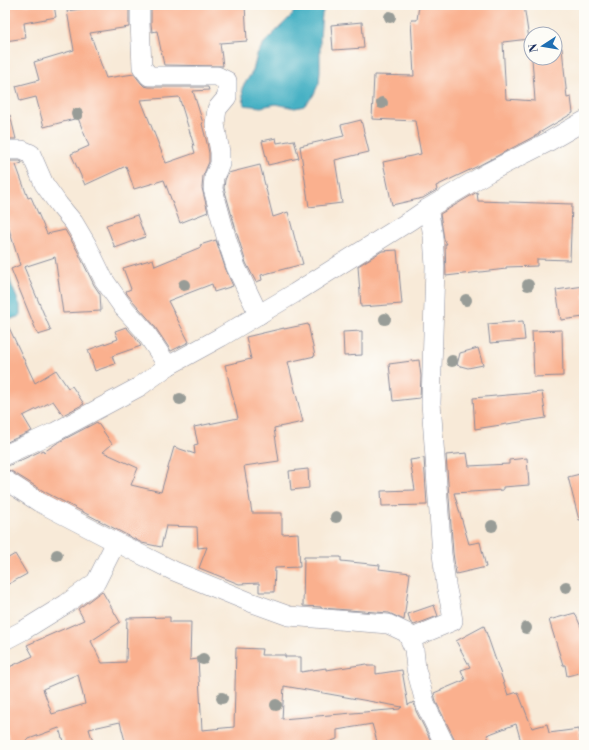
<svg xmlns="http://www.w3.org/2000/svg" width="589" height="750" font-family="'Libre Bodoni',serif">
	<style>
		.water { fill: #46b1c4; stroke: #307091 }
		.building { fill: #fab08e; fill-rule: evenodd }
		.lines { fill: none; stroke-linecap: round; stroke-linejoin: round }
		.minor-casing { stroke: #8a8c9b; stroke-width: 20 }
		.minor { stroke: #fff; stroke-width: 19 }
		.tree { fill: #989c97 }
	</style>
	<rect width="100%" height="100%" fill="#fdfcf7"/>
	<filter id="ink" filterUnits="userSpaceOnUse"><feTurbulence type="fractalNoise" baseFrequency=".025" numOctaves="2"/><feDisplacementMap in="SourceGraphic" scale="8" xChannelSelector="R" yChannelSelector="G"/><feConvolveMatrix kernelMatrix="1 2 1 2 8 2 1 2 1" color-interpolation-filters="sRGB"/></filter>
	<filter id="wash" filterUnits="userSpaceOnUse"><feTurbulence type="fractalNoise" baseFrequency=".012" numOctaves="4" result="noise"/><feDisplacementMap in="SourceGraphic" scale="16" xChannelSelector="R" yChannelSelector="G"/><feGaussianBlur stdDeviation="0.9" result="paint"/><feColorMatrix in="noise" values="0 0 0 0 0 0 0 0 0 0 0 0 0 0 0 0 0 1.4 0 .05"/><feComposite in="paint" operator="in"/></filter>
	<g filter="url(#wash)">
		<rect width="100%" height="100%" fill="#f8ead8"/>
		<g class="water">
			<path d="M297,5H326L322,14L320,37V71L319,83L313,96L304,106L295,108L276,104L261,107L244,105L242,88L253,71L257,55L264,43L292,15Z"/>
			<path d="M5,248L7,266L11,284L20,305V316L5,321Z"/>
		</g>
		<g id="blocks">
			<g class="building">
				<path d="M14,5H54L56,17L24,23L26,38L5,41V6Z"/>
				<path d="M108,5H129V27L90,33L106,78L134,74L141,83L144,86L149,87H208L209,90L193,91L203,123L202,124L207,143L209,153V162L203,176L202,188L208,212L180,223L164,180L134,189L126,166L85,185L71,154L89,146L78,118L44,127L36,97L20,101L16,86L39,80L34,62L74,50L67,11ZM179,97L194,146H193L195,153L166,163L141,100Z"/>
				<path d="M151,5H245L247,41L220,43L223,66L164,65L157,31L152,32L151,24Z"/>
				<path d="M419,5H524L529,39L503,42L506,99L535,101L532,58H555V49L562,48L567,98L571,97L573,113L539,133V134L476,167L436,186L437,190L423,198L392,205L383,162L421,154L415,121L372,119L374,75L414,76L411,20H417Z"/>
				<path d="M362,22L364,48L333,50L331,25Z"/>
				<path d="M10,115L16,139H5V116Z"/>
				<path d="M361,120L369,152L335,160L342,203L309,207L300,146L344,136L341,125Z"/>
				<path d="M276,138L277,143L294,140L299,158L268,165L262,141Z"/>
				<path d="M5,161H20L22,162V163L16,165L28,198L31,197L47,234L65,230L77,250L94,285L100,294L101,311L63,313L55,257L24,267L51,331L38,335L11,269L20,265L5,216Z"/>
				<path d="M260,165L273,217L288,212L296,243H297L303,264L261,275L262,280L256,282L246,263L238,237L224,188L225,180L228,173Z"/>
				<path d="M477,192L478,201L572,204L570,260L537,259V266L506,267V269L446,276L445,244H447L444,239L440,214Z"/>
				<path d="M137,215L145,237L115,248L106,225Z"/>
				<path d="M216,240L226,270L233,286L214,292L212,284L168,301L189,342L171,351L153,324L132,300L127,294L126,291L131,289L123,268L153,259L155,266L201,247L200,245Z"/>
				<path d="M397,250L402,304L361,307L358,266L382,251Z"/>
				<path d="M584,286V317L561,320L556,290Z"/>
				<path d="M5,319L35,383L56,370L68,388L72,386L84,404L63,415L53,401L23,416L32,431L5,443Z"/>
				<path d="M523,321L525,340L490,343L488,324Z"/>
				<path d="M308,324L315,356L288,362L303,422L274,428L279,461L244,466L252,513H282V534L298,533L300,567L275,568L274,592H259V583L239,584L199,568L207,547L198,548L197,527L166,526L161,547L142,543L45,492L11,471L5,469V466L10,465L43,450L44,452L57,443L97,422L112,444L103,452L138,468L131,485L161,492L174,447L195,454L194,445L198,444L194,427L238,418L225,365L251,359L246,337L284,328V329Z"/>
				<path d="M126,327L135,337L141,346L112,356L115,364L95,371L88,350L118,339L115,331Z"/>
				<path d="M562,330L563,376L534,377L532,331Z"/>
				<path d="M362,331V355L344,356L343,332Z"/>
				<path d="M478,348L483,365L468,368L457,365L460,353Z"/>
				<path d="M419,360L421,376L420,398L393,401L389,364Z"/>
				<path d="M542,392L546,418L475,429L473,398Z"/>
				<path d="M467,453L469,466L509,464V460L527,458L529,485L503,487V490L454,493L469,544L480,542L486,567L456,574L453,553L446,455Z"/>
				<path d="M424,458L427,505L382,506L381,491L415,490L410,460Z"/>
				<path d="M308,469L309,488L291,490L289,471Z"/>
				<path d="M584,473V519L579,520L568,477Z"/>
				<path d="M15,554L27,574L5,586V560Z"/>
				<path d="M304,557H341V561L380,565L379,569L410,573L404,620L389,613L321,608V607L303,606Z"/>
				<path d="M102,591L120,622L91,641L102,663L126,662L127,618L170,617V622H191L190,660L198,659L202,730L234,727L236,648L262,649L261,655H285V657H301V672L326,668V670L367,664V666H376V674L402,670L408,705L414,702L416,711L433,745H378L372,724L337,730V739L321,745H126L120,722L89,729L94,745H65L63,738H62L59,728L26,740L27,745H10L5,723V669L33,656L27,645L84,620L78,609ZM78,674L85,704L52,714L43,689ZM284,686L402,707L400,708V709L282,719Z"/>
				<path d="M434,605L438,616L414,625L410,622L408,614Z"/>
				<path d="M575,613L584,634V672L567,676L565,665H563L549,620Z"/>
				<path d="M484,626L508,695L518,692L532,728L547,724L549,733L579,729L581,745H522L516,724L487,735L491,745H456L455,740L436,702L434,693L465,680L461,670L470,667L456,641Z"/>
			</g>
		</g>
	</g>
	<g filter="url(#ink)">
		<use href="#blocks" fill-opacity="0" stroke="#8a8c9b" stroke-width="1"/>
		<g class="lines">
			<defs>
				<g id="minor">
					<path d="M140,5V22L142,67L149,76H217L227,81V97L217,109L215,124L220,152V164L214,177L213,189L227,240L236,267L259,315"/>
					<path d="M5,150H22L31,154L44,184L59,205L74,223L87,245L104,280L123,307L144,330L168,366"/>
					<path d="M5,455L55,432L139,387L168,366L221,337L295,293L411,220L427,209L489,172L546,143L584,121"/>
					<path d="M5,480L39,502L116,542L174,571L250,602L289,616L388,624L407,633L414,649L416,669L426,706L445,745"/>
					<path d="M410,639L453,621L451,608L446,585L442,554L431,403L435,266L433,236L429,213L427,209"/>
					<path d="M5,640L24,630L66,604L96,582L116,542"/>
				</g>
			</defs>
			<use href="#minor" class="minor-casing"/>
			<use href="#minor" class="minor"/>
		</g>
		<g class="tree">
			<circle cx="390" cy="17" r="6"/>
			<circle cx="382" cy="103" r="6"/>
			<circle cx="77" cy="114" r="6"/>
			<circle cx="184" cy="285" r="6"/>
			<circle cx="528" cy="285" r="6"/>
			<circle cx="466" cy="300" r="6"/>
			<circle cx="385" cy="319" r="6"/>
			<circle cx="452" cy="361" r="6"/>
			<circle cx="180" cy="399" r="6"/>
			<circle cx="336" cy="517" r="6"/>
			<circle cx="492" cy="526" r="6"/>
			<circle cx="57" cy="555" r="6"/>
			<circle cx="566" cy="587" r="6"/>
			<circle cx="526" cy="628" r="6"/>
			<circle cx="203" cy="659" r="6"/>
			<circle cx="222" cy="698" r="6"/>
			<circle cx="276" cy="705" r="6"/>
		</g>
	</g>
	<rect width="589" height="750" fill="none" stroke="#fdfcf7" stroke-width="20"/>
	<g transform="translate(543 46) rotate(258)"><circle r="19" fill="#fdfcf7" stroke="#a3aaba"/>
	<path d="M0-3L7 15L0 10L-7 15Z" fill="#1f6fb2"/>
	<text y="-6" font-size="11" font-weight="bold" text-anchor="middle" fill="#1b2f5e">N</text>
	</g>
</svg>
